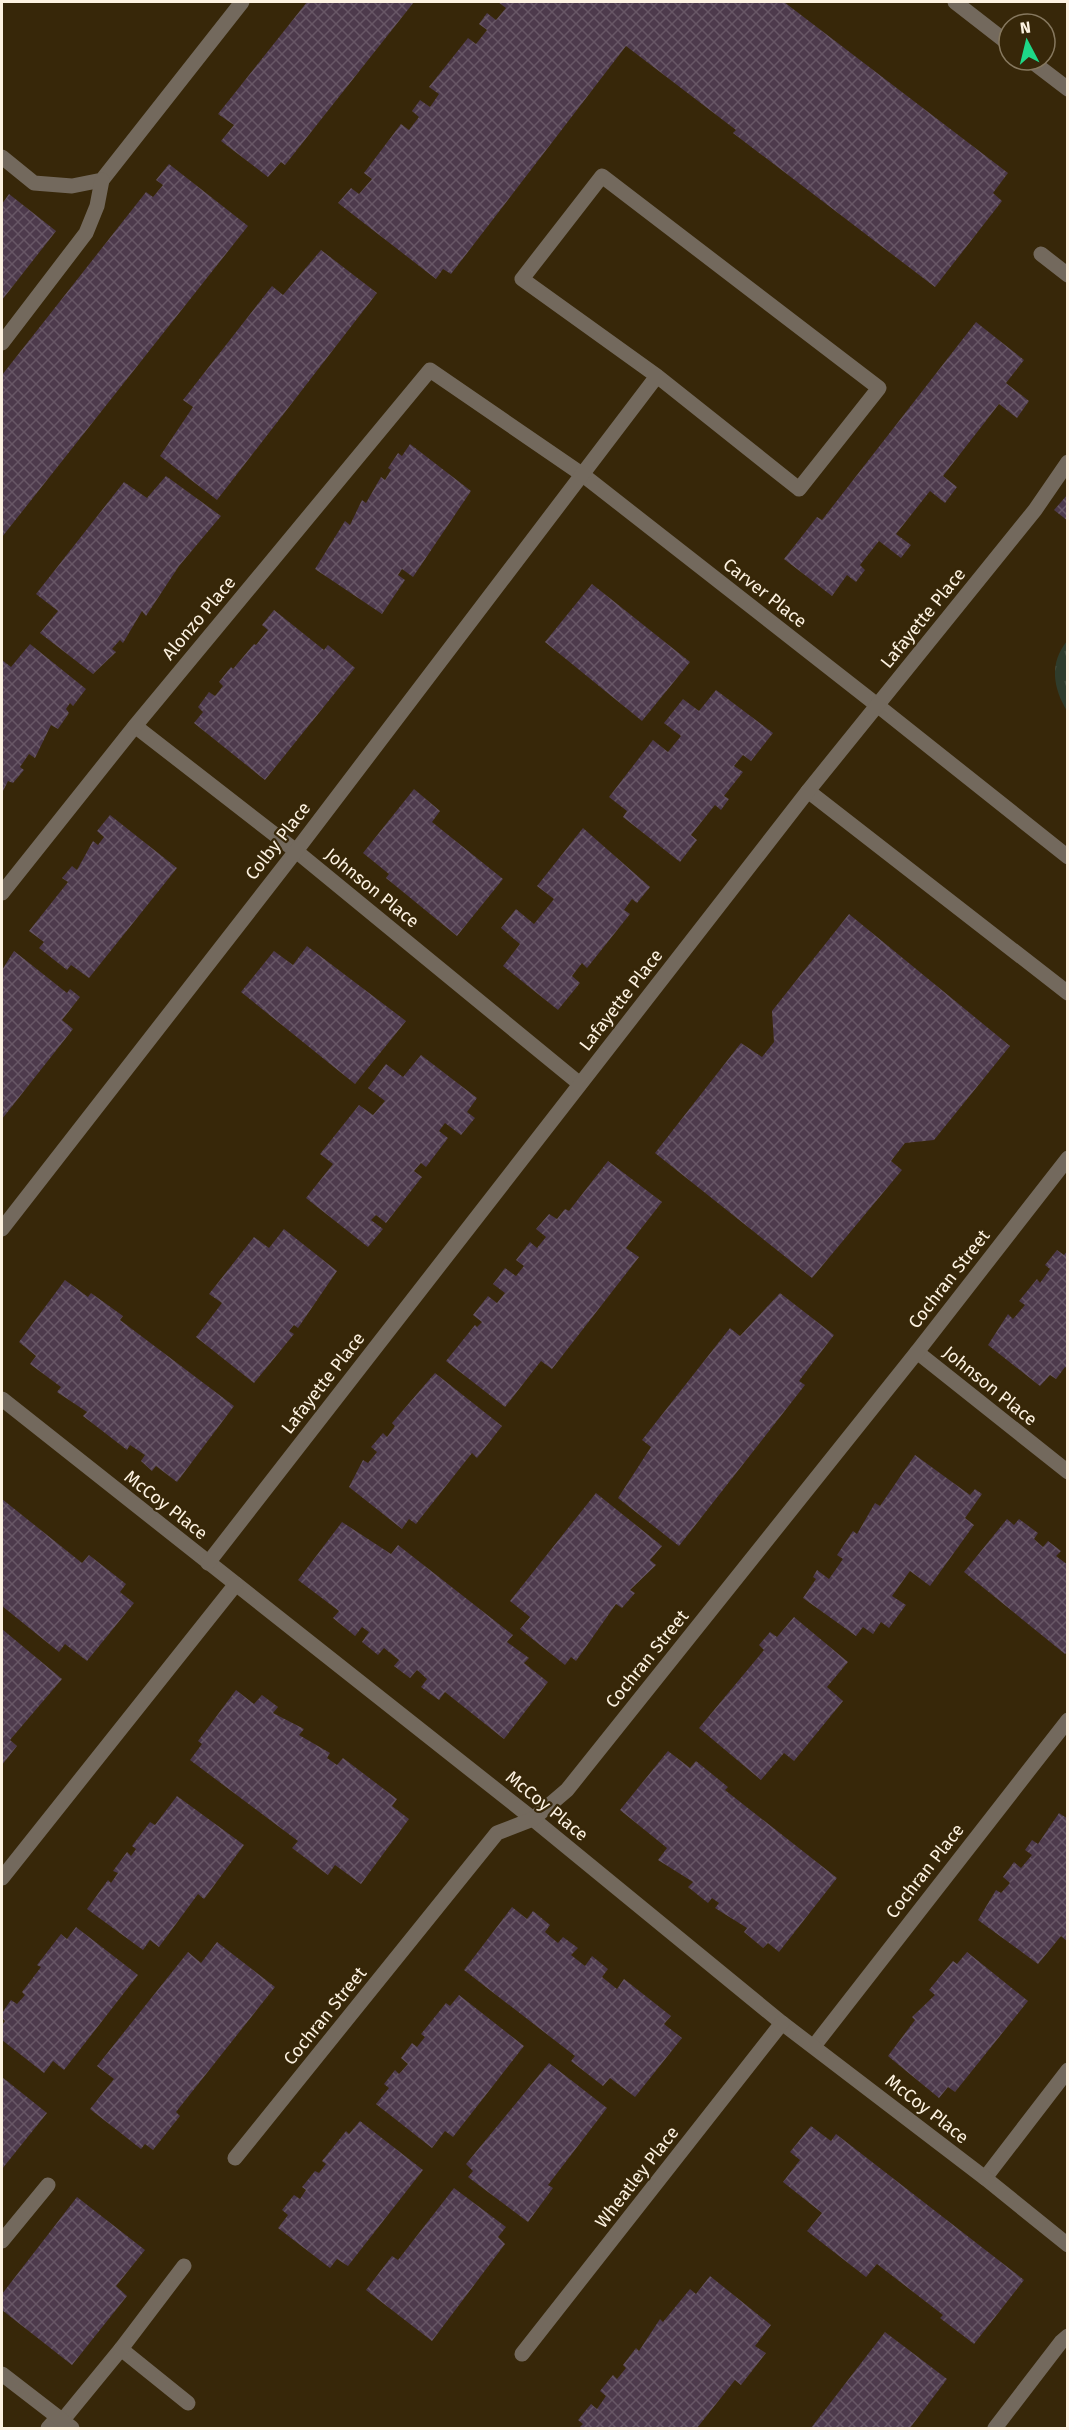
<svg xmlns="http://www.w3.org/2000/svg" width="1069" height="2430" font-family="'Fira Sans',sans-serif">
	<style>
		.park { fill: url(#park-tufts) }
		.building { fill: url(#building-cross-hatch) }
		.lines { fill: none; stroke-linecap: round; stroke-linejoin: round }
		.service { stroke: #73695d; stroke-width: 15 }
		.minor { stroke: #73695d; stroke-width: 15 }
		.tertiary { stroke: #73695d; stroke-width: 15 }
		.labels { text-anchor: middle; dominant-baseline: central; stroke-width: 4.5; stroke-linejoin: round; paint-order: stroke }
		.street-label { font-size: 18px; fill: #fdf2e1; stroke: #372709 }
	</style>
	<defs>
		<pattern id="park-tufts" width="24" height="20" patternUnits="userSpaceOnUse" patternTransform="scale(1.5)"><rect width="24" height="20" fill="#2f3c2b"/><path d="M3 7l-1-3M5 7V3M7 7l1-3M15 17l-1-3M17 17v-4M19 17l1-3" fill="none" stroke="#444f3f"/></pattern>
		<pattern id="building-cross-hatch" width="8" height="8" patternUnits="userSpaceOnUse" patternTransform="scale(1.5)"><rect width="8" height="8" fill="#4d3a4c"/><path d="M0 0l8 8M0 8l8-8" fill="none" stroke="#685766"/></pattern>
	</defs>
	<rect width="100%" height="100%" fill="#372709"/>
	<path class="park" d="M1067,641V711C1053,688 1049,663 1067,641Z"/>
	<g class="building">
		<path d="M307,2H414L285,165L281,162L268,177L221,141L234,125L218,114Z"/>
		<path d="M498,2H784L1008,173L993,193L1002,201L935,287L733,133L736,130L626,46L451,274L443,269L436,279L338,203L351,188L359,194L372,179L364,173L401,124L409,130L419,117L412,111L420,100L430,107L439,94L429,87L468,38L476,44L487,30L479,24L487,13L496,20L506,8Z"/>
		<path d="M169,164L248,226L2,537V375L146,192L153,197L163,185L156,180Z"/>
		<path d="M9,194L56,231L2,300V204Z"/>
		<path d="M321,250L377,293L217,500L160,456L193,407L183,400L272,286L283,295Z"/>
		<path d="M976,322L1024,360L1006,383L1029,401L1017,418L999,404L943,476L957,487L945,503L930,491L896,534L911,545L901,558L879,541L860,565L865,570L856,582L847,575L832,596L784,559L817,517L822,520Z"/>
		<path d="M410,444L471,491L413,577L402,569L398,575L405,580L382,614L315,569L345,521L350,525L362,500L366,503L381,477L385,480L391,470L388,468L398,453L402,456Z"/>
		<path d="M166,476L221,516L179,566L146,616L142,611L123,643L120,640L112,649L116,652L93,674L40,633L58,611L36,594L124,482L147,498Z"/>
		<path d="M1068,494V521L1054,510Z"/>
		<path d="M592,584L690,662L642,721L545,642Z"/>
		<path d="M274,610L324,650L328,645L355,668L265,780L194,723L203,712L198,707L209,692L215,696L223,686L219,682L231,667L233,669L254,644L256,645L268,630L262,625Z"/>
		<path d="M30,644L86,689L73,706L70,703L66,709L69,713L58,729L51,725L35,758L29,754L20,767L24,770L13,783L8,781L2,793V660L11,667Z"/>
		<path d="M716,690L773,733L751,761L743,755L734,766L743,772L724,796L729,799L721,810L715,805L691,835L697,840L680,862L623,817L627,811L609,797L653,740L668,752L681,736L664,723L683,699L699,711Z"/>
		<path d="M414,789L440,811L432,822L503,879L457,936L386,878L389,874L363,853Z"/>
		<path d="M110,815L177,868L89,978L71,965L67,970L39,948L44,942L29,931L68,882L62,878L72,866L77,870L93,841L98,845L104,837L97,831Z"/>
		<path d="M583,828L650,887L637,903L632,899L624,910L630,914L587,968L582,963L572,976L580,983L558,1010L503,966L520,944L501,928L516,909L534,924L554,899L537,886Z"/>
		<path d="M849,914L1010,1046L934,1140L905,1143L891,1161L902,1170L812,1278L655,1153L741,1043L762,1057L774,1042L772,1011Z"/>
		<path d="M307,946L406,1021L355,1084L241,992L274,951L293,965Z"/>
		<path d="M14,951L67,993L70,989L80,997L62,1020L73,1029L2,1119V970Z"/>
		<path d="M421,1055L477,1098L467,1112L475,1118L461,1135L445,1123L439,1131L448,1138L426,1167L421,1163L414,1171L422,1177L386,1223L376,1215L371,1220L383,1229L368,1247L306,1198L333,1164L320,1154L359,1105L373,1115L385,1101L368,1088L386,1064L403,1077Z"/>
		<path d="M608,1161L662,1202L626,1248L639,1257L552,1369L541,1361L505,1407L446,1361L475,1325L477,1327L482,1322L473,1315L488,1296L497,1303L505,1293L493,1284L505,1268L516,1276L524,1266L516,1260L530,1242L537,1248L546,1237L536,1229L549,1214L557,1219L565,1209L569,1211Z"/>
		<path d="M284,1229L337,1271L298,1328L294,1325L289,1331L294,1334L254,1383L196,1337L222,1303L209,1294L254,1237L269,1248Z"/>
		<path d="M1057,1250L1064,1255L1068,1250V1369L1065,1367L1056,1379L1050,1375L1040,1386L988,1345L1008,1314L1013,1319L1025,1305L1019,1301L1037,1279L1040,1283L1050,1269L1045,1265Z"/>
		<path d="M65,1280L88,1297L91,1293L123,1316L120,1320L234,1406L177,1482L156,1466L152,1471L141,1461L145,1455L130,1445L127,1450L83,1416L87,1412L57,1392L61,1387L30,1364L36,1356L19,1342Z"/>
		<path d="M780,1293L834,1335L799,1381L805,1385L679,1546L618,1498L651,1447L642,1440L730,1328L740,1336Z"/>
		<path d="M435,1373L502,1426L477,1458L472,1453L416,1524L409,1519L402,1529L349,1487L363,1460L368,1463L377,1452L371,1447L383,1433L387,1437L395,1426L392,1423Z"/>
		<path d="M915,1455L970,1495L975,1489L982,1494L965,1518L974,1525L930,1586L910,1571L892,1596L906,1605L889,1628L881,1622L873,1634L863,1627L856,1636L803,1598L816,1579L813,1577L817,1570L829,1579L843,1559L837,1555L853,1531L857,1534L875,1503L880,1506Z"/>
		<path d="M596,1493L662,1546L650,1560L656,1565L630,1590L635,1593L622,1608L616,1604L576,1661L571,1657L565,1665L520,1629L530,1617L510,1601Z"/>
		<path d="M2,1499L82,1563L89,1555L126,1584L120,1592L134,1603L87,1661L65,1644L59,1652L2,1606Z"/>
		<path d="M1007,1519L1014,1525L1019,1519L1038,1533L1034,1539L1043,1547L1048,1541L1061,1551L1056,1556L1068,1565V1651L1065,1654L964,1572Z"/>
		<path d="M342,1522L391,1554L398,1545L513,1635L507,1642L529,1658L524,1663L548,1682L504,1739L445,1692L439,1700L421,1687L427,1679L417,1670L410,1678L394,1666L399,1660L384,1648L378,1655L362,1642L369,1632L362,1627L355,1636L333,1618L339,1611L298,1580Z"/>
		<path d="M794,1617L848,1662L827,1687L843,1701L794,1761L784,1753L761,1780L699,1728L764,1650L759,1645L770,1632L777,1637Z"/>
		<path d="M2,1629L62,1679L10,1740L17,1746L2,1765Z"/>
		<path d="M236,1690L254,1704L262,1695L278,1707L273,1713L304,1729L299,1735L330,1753L327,1758L337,1765L343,1758L397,1799L392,1806L409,1819L361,1884L335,1865L328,1875L292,1848L298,1841L190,1760L202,1744L198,1741Z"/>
		<path d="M668,1751L690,1768L696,1761L728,1787L725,1790L837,1878L779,1952L768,1943L763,1948L744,1932L747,1928L715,1908L719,1903L712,1898L708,1903L688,1887L693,1882L658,1860L667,1848L620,1810Z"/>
		<path d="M177,1796L244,1845L204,1899L198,1894L159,1947L150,1940L143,1950L87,1909L108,1880L111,1883L118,1873L113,1871L127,1852L131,1856L136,1849L132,1846L150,1822L155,1825Z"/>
		<path d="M1059,1813L1068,1819V1942L1061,1936L1038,1964L978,1920L996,1890L1001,1893L1010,1883L1003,1877L1014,1862L1021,1868L1032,1855L1025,1850L1032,1840L1038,1844Z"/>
		<path d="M512,1907L527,1919L533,1911L550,1925L545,1932L558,1943L563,1937L578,1948L571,1955L585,1966L592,1956L608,1969L602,1977L617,1989L624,1979L671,2016L664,2024L682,2038L635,2097L610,2078L603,2086L571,2061L575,2056L464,1970Z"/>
		<path d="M76,1927L138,1975L64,2070L53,2061L44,2073L2,2040V2025L5,2021L2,2018V2013L11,2000L17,2004L25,1995L22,1992L41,1967L37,1965L61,1934L67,1939Z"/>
		<path d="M217,1942L275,1987L176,2112L180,2116L153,2150L145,2144L141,2149L90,2109L114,2079L97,2066L188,1952L201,1963Z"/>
		<path d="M967,1952L1028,2001L955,2092L948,2087L939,2098L888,2056L915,2020L912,2017L935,1995L929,1990L953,1961L957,1964Z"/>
		<path d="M459,1995L524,2046L453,2137L445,2131L432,2148L376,2104L389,2088L384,2084L395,2070L399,2074L408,2064L401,2058L412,2043L417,2047L425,2037L421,2034L446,2003L450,2006Z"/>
		<path d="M549,2063L607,2108L548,2185L553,2188L528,2222L468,2177L473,2171L466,2164Z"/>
		<path d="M2,2077L47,2113L2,2169Z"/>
		<path d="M360,2121L423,2170L348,2266L337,2259L330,2268L278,2228L288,2215L282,2210L294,2195L300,2199L306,2190L302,2187L315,2171L319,2173L326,2164L322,2161L346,2131L349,2134Z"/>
		<path d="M811,2126L831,2141L836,2134L1024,2280L974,2344L940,2318L943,2315L877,2264L866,2277L807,2231L822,2213L783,2182L800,2160L790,2152Z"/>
		<path d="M454,2188L506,2227L498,2237L505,2244L432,2341L366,2290L392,2256L398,2260Z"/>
		<path d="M77,2197L145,2250L116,2286L127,2296L72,2365L2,2310V2294Z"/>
		<path d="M710,2276L771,2325L755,2346L766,2353L741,2385L735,2380L697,2428H579L583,2424L578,2420L591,2404L597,2409L606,2396L600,2391L613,2375L617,2379L626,2368L623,2365L636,2348L639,2351L660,2319L663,2322L690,2289L696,2294Z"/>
		<path d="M885,2332L947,2379L910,2428H811Z"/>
	</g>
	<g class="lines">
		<g class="service">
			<path d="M2,157L34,183L72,186L102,180L242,2"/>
			<path d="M1041,254L1068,275"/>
			<path d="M2,343L86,233L97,206L102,180"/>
			<path d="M135,726L296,851L580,1084"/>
			<path d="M808,791L1068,993"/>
			<path d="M2,893L135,726L430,370L583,475L877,705"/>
			<path d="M2,1229L296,851L657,376L522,279L602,176L879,388L799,489L657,376"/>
			<path d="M917,1352L1068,1472"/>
			<path d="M814,2046L1068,1720"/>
			<path d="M985,2178L1068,2070"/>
			<path d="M2,2241L48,2185"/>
			<path d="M121,2349L188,2403"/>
			<path d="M62,2421L121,2349L184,2266"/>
		</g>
		<g class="minor">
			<path d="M877,705L1068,857"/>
			<path d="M2,1399L533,1819L782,2023L985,2178L1068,2245"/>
			<path d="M208,1563L808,791L1035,510L1068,462"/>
			<path d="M2,1878L236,1584"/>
			<path d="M235,2158L497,1833L533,1819L567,1790L917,1352L1068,1158"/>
			<path d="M522,2354L782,2023"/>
			<path d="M48,2428L58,2417"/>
			<path d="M995,2428L1061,2342L1068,2336"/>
		</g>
		<g class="tertiary">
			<path d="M955,2L1009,44"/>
			<path d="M1030,60L1068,89"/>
			<path d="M2,2374L72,2428"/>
		</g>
	</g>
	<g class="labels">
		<g class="street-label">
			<text transform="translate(765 593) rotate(38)">Carver Place</text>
			<text transform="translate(199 618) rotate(-50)">Alonzo Place</text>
			<text transform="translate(923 618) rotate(-51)">Lafayette Place</text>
			<text transform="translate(278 841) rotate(-52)">Colby Place</text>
			<text transform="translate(372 888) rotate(39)">Johnson Place</text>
			<text transform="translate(621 1000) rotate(-52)">Lafayette Place</text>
			<text transform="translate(949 1279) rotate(-52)">Cochran Street</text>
			<text transform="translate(323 1383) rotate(-52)">Lafayette Place</text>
			<text transform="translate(990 1386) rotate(39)">Johnson Place</text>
			<text transform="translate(166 1505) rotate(38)">McCoy Place</text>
			<text transform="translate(647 1659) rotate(-51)">Cochran Street</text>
			<text transform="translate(547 1806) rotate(39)">McCoy Place</text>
			<text transform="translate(925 1871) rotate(-52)">Cochran Place</text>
			<text transform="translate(325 2016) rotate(-51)">Cochran Street</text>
			<text transform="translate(927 2109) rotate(38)">McCoy Place</text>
			<text transform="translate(637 2177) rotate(-52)">Wheatley Place</text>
		</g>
	</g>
	<rect width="1069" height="2430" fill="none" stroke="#fdf2e1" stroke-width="6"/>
	<g transform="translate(1027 42) rotate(353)"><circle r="28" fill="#372709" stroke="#86785f" stroke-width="1.5"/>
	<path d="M0-4.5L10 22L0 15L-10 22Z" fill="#1ed888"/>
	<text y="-9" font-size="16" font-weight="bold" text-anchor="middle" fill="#fdf2e1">N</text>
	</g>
</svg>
